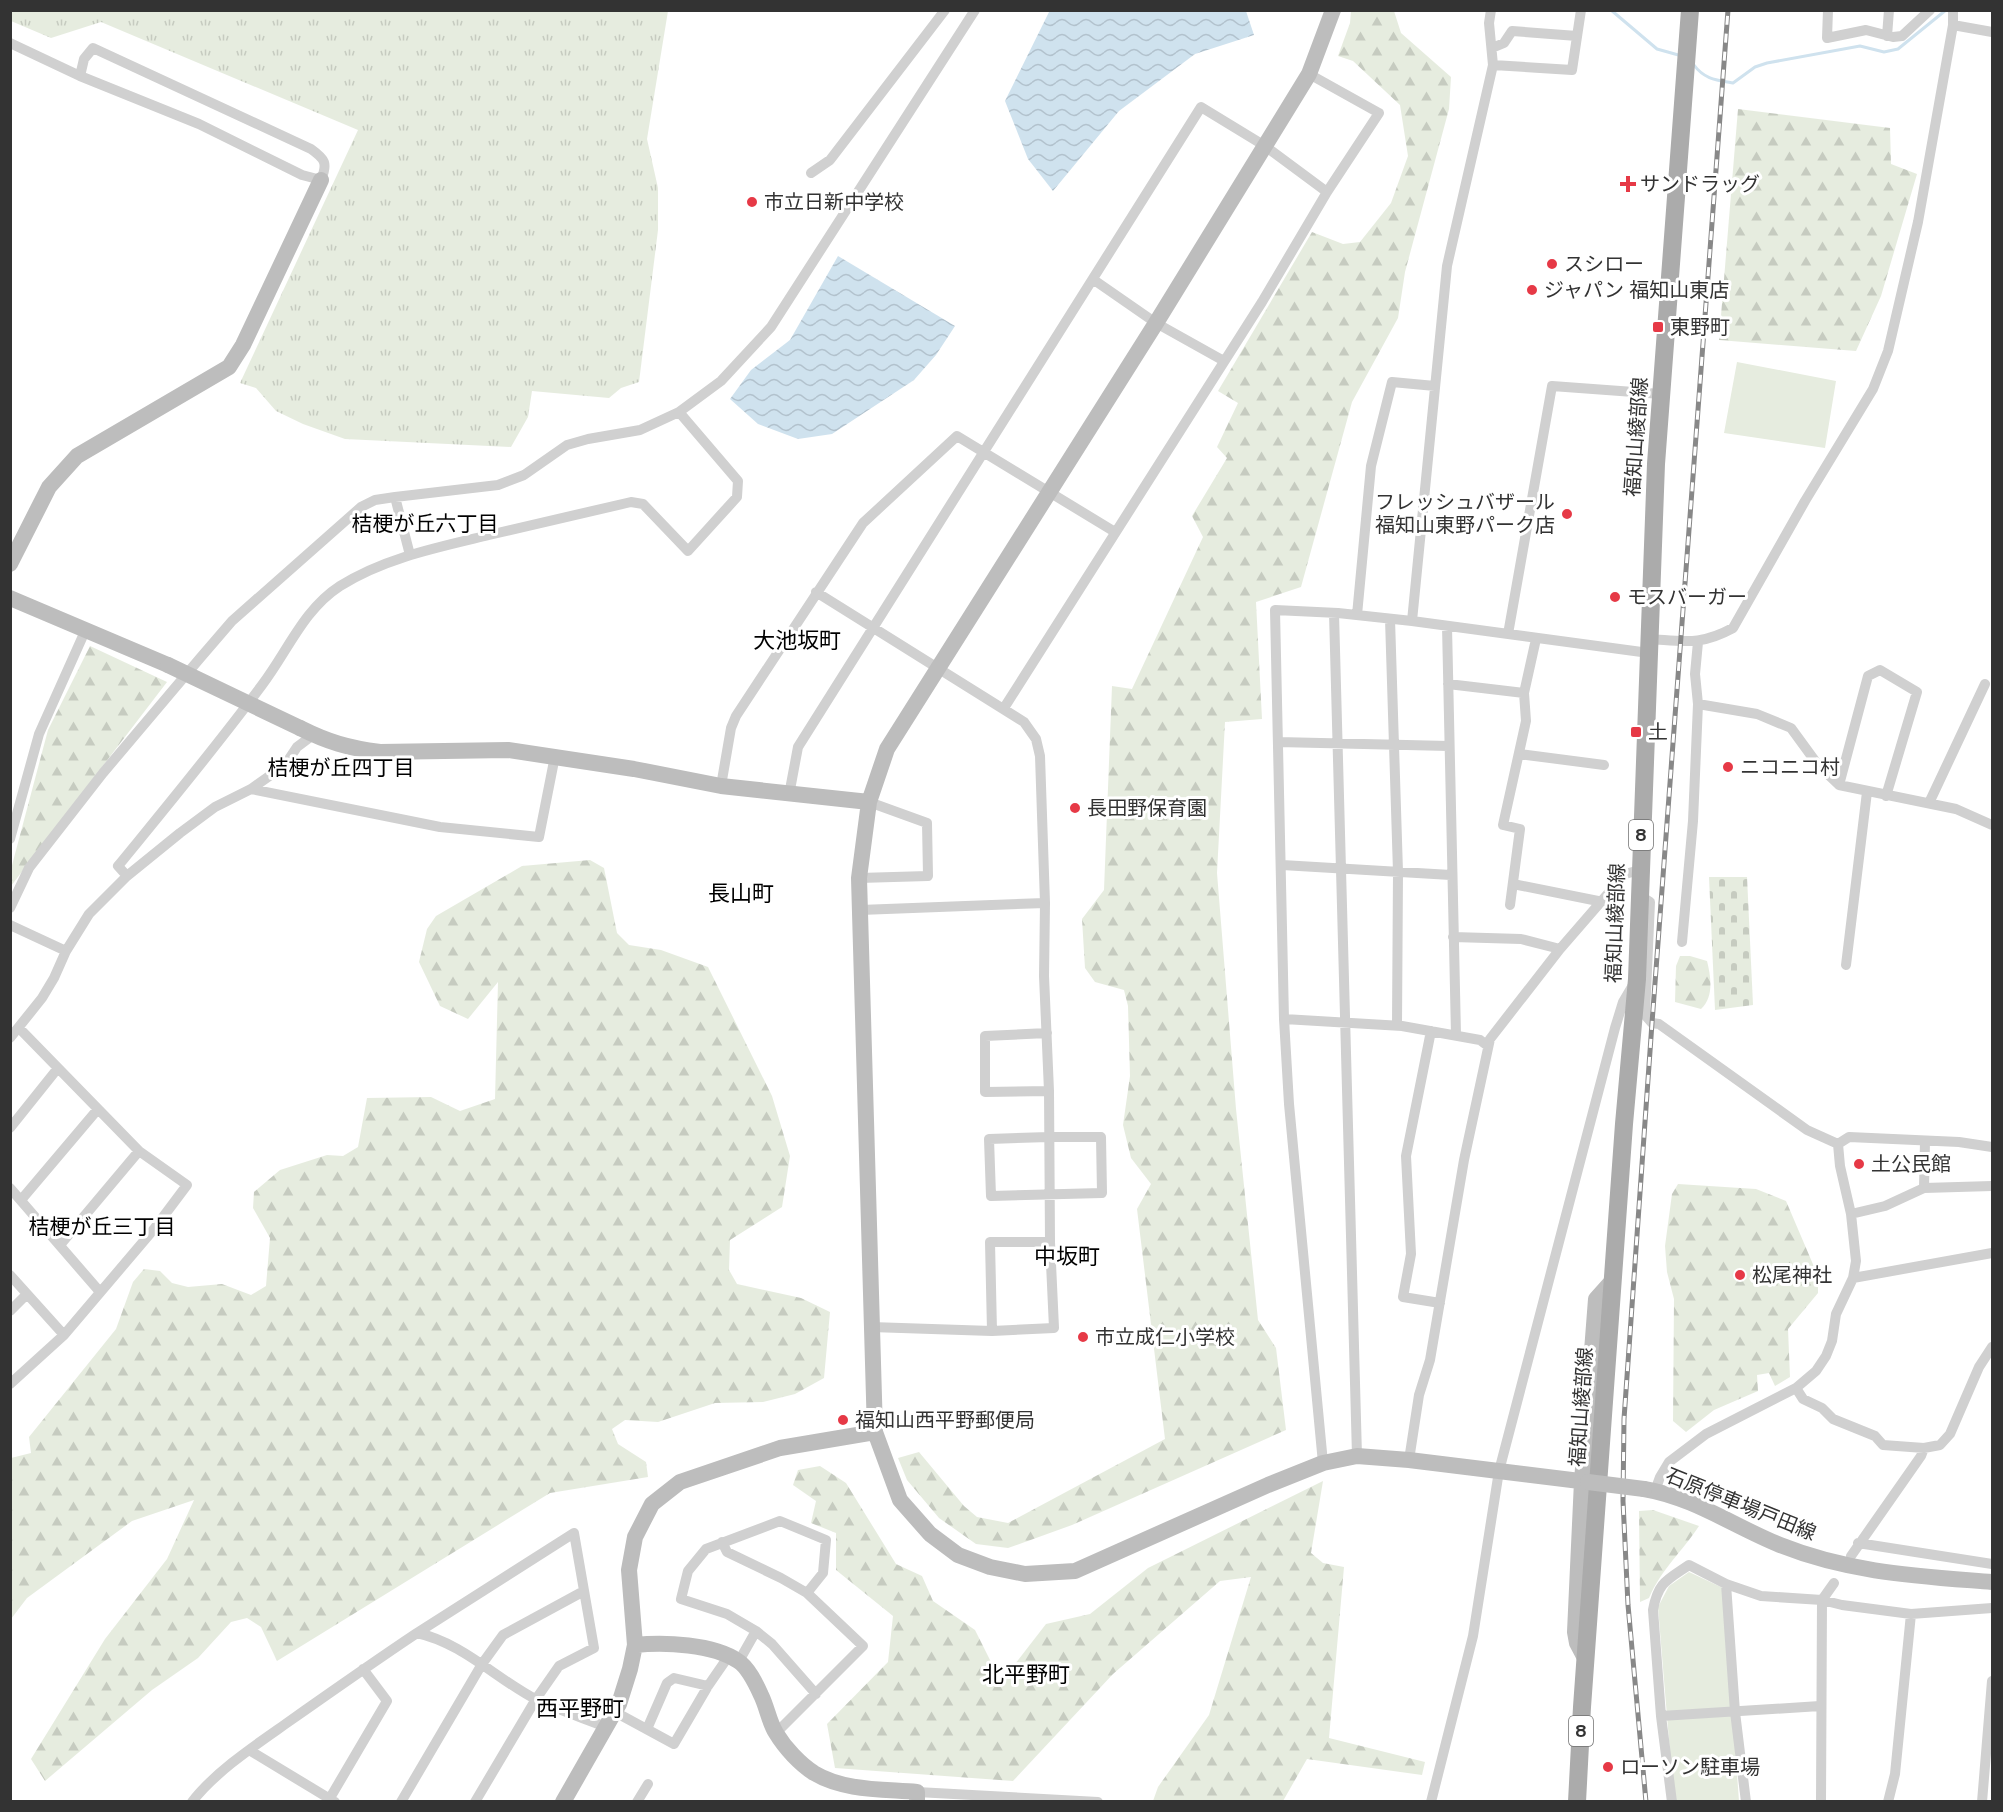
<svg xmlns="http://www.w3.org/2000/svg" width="2003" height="1812" viewBox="0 0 2003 1812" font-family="'Space Grotesk','Noto Sans JP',sans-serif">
<defs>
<pattern id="forest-firs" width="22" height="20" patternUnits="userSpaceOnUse" patternTransform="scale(1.5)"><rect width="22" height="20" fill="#e6ecdf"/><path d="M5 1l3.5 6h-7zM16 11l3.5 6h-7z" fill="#c6cbc0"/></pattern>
<pattern id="cemetery-stones" width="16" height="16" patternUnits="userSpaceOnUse" patternTransform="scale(1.5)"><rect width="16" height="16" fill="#e6ecdf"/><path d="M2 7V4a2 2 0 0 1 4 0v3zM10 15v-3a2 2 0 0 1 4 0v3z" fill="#c6cbc0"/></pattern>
<pattern id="park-tufts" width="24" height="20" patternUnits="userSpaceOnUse" patternTransform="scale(1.5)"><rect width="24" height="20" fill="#e6ecdf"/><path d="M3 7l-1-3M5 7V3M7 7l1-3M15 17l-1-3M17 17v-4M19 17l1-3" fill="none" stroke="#c6cbc0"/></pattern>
<pattern id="water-waves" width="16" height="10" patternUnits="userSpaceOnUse" patternTransform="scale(1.5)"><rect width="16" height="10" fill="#cfe2ee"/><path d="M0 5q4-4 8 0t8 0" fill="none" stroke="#b2c2cd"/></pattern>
</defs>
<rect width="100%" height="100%" fill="#fff"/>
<path fill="#e6ecdf" d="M1737 362 1836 381 1825 448 1724 433Z
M1689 1572 1723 1588 1739 1801H1674L1658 1607 1669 1586Z"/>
<path fill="url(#forest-firs)" d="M1351 11H1394L1401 33 1451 77 1449 109 1405 272 1398 318 1352 402 1301 587 1256 602 1262 719 1225 722 1217 873 1236 1109 1258 1320 1276 1348 1286 1430 1072 1525 1008 1548 976 1544 939 1518 907 1480 898 1458 919 1452 964 1506 977 1517 1008 1523 1165 1439 1137 1209 1151 1184 1131 1158 1123 1125 1130 1076 1128 1006 1124 990 1095 982 1085 968 1082 919 1104 890 1112 686 1132 689 1203 537 1192 516 1227 458 1217 447 1238 403 1218 391 1312 232 1343 244 1360 242 1391 203 1408 156 1400 105 1353 61 1338 56 1350 23Z
M1738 109 1890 128 1891 164 1917 174 1881 296 1856 351 1719 340Z
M90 646 167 682 11 886V869L48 730Z
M590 860 604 868 617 933 629 945 661 950 708 967 772 1096 790 1156 782 1207 730 1240 729 1270 737 1284 801 1298 830 1312 824 1378 795 1394 763 1402 715 1403 658 1422 625 1420 612 1429 618 1444 646 1462 648 1477 550 1493 277 1661 261 1627 247 1618 231 1622 198 1658 152 1690 45 1781 31 1759 105 1639 167 1559 194 1500 132 1521 27 1598 11 1619V1458L31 1453 29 1437 116 1329 133 1282 144 1269 160 1271 172 1283 188 1287 222 1284 251 1295 266 1286 270 1238 253 1208 254 1192 280 1170 327 1155 343 1156 358 1147 367 1098 431 1097 460 1111 495 1099 498 982 468 1019 440 1006 419 962 427 929 436 916 522 866Z
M1680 956H1690L1707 961C1711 977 1714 997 1701 1009L1675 1002 1676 966Z
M1678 1184 1756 1189 1786 1201 1818 1276V1293L1788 1329 1790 1377 1775 1386 1769 1373 1757 1375 1758 1391 1714 1410 1686 1432 1673 1421 1674 1299 1667 1272 1665 1246 1672 1194Z
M820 1466 846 1483 896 1564 922 1576 933 1601 975 1630 1001 1682 1046 1624 1090 1614 1148 1568 1323 1481 1311 1553 1323 1563 1344 1567 1329 1738 1425 1762 1422 1775 1307 1759 1283 1801H1153L1158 1787 1209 1715 1251 1577 1220 1581 1113 1674 1013 1781 835 1768 827 1724 888 1662 893 1616 836 1570V1533L811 1523 816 1501 793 1485 798 1470Z
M1653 1510 1699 1526C1682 1552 1662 1568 1649 1598L1640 1602 1639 1511Z"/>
<path fill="url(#cemetery-stones)" d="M1709 877H1747L1753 1005 1715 1010Z"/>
<path fill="url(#park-tufts)" d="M10 11H668L647 139 658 188V230L639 382 621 388 609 398 532 391 528 417 511 447 345 439 303 424 276 411 256 388 240 383 358 130 101 22 51 38 11 21Z"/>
<path fill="url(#water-waves)" d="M1050 10 1246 11 1254 35 1195 54 1119 111 1053 191 1028 159 1005 101Z
M838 256 955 326 936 355 914 380 832 434 798 439 758 424 730 399 751 370 790 340Z"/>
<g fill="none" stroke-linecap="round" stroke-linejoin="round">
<path stroke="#cfe2ee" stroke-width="3" d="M1611 10 1657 49 1682 56
M1694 65C1704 79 1716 80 1733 83L1755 67 1767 63 1860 46 1884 52 1898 49 1946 10"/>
<path stroke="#d0d0d0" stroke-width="10" d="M1828 10 1827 38 1866 30 1893 37 1902 36 1930 10
M1953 25 1992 32
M1887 36 1889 10
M10 43 80 76 199 124 302 175 321 180C328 163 325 159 311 149L93 48 84 59 80 76
M1492 48 1504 43 1512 31 1577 36
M1493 65 1572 70 1581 10
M811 173 830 160 945 10
M1094 280 1156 323 1224 361
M395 497 410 555
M816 592 1024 722 1036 739 1040 756 1045 903 1044 976 1049 1091 1050 1242 1054 1328 992 1331 871 1327
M1334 613 1357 1456
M1357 615 1371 466 1392 382 1435 386
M1390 619 1398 872 1397 1025
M1412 621 1447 266 1493 65 1489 23 1491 10
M1447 626 1456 1035
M1508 634 1552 386 1661 394
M1649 639C1684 641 1700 646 1733 628L1805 501 1873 389 1888 351 1918 222 1953 25V10
M1698 642 1695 674 1698 704 1757 714 1791 728 1818 765 1839 785 1956 809 1992 825
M1448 684 1524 693 1536 639
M1004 708 1262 302 1327 192 1379 113 1309 74
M1278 742 1449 746
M1519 754 1604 765
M1839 785 1868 676 1880 670 1917 692 1886 796
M721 786 731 728 736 716 863 523 957 436 1115 532
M251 789 440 827 539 837 555 756
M789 795 798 747 1201 107 1265 146 1327 192
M1929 803 1985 684
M10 839 39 734 86 629
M1282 865 1451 875
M127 876 118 866C167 806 216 747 262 685 288 651 303 610 340 586 384 558 439 547 489 535 537 524 584 513 631 502L643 504 688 551 737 497 738 481 679 412
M859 878 928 876 927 823 869 802
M1513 884 1603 902
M1639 895 1650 902 1645 1015 1652 1023 1659 1024 1807 1130 1838 1144
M1510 905 1520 829 1503 825 1526 721 1524 693
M10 908 29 868 103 773 201 657 232 621 361 507 375 500 395 497 498 485 524 475 567 445 588 439 640 430 679 412 721 381 771 327 975 10
M860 910 1045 903
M10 925 66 951
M1453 937 1521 939 1560 949
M1682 942 1693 821 1698 704
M1846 965 1867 792
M1284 1019 1402 1026 1480 1040 1488 1046
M1431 1031 1406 1156 1411 1254 1403 1297 1440 1303
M1047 1033 985 1036V1092L1049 1091
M10 1038 42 998 54 978 66 951 89 914 127 876 180 833 215 807 251 789 285 765 297 747 313 735
M10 1128 58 1068
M1049 1137H1101L1102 1193 991 1196 989 1139Z
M1838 1144 1849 1137 1959 1142 1992 1147
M10 1188 100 1292
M1924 1188 1992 1186
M21 1200 98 1109
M1851 1214 1885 1206 1924 1188 1925 1141
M60 1245 139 1151
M10 1275 64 1335
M1853 1278 1992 1253
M10 1311 27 1294
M992 1331 990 1242H1050
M10 1384 64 1335 154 1229 187 1185 139 1151 19 1028
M1796 1388 1803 1399 1822 1408 1833 1419 1875 1436 1883 1445 1924 1448 1940 1445 1950 1434 1979 1367 1992 1347
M1409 1460 1419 1395 1430 1360 1464 1160 1490 1039 1560 949 1625 874 1640 870
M1323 1463 1289 1104 1284 1019 1275 610 1338 613 1412 621 1649 653
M1655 1491 1660 1477 1669 1462 1706 1434 1796 1388 1816 1371 1826 1356 1832 1341 1836 1314 1853 1278 1856 1261 1851 1214 1840 1166 1838 1144
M722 1542 727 1552 781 1578 807 1593
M1858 1543 1992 1564
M1851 1556 1921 1456 1924 1448
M1726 1584 1735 1712 1746 1802
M756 1631 772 1644 816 1694
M417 1633 574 1533 594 1648 559 1666 536 1699 475 1802
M739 1661 756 1631 727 1614 681 1599 688 1571 706 1549 780 1521 826 1540 823 1573 807 1593 863 1646 776 1733
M615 1712 674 1744 708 1686 728 1657
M1661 1716 1820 1706
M647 1729 667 1683 674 1678 708 1686
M249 1750 335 1802
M917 1792 1098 1802
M330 1798 387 1701 363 1669
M192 1802C214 1773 254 1746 284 1725 328 1694 372 1663 417 1633 463 1643 496 1679 537 1700 559 1710 583 1718 606 1727
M401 1802 482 1664 503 1635 584 1591
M637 1802 648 1784
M1431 1802 1473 1636 1499 1471 1615 1028 1623 1002 1633 985
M1672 1802 1661 1716 1653 1610C1658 1582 1667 1580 1689 1565L1726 1584 1761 1596 1822 1600 1842 1605 1911 1614 1992 1608
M1821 1802 1822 1600 1834 1583
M1888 1802 1895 1774 1911 1614
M1982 1802 1992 1681"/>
<path stroke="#bdbdbd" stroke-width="16" d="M1333 10 1309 74 1156 323 887 749 869 802 859 878 875 1432 900 1500 930 1534 958 1555 990 1567 1025 1574 1075 1571 1268 1485 1323 1463 1357 1456 1409 1460 1588 1482
M10 564 49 487 77 456 229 367 243 345 321 180
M10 598 168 665
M300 728C328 742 348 748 380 752L508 750 634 769 721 786 869 802
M1644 1489C1693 1497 1735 1527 1780 1545 1850 1573 1918 1576 1992 1582
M635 1645C665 1642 713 1644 738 1661 748 1667 756 1684 761 1695 767 1707 769 1722 776 1733 785 1748 800 1764 814 1773 844 1791 883 1789 917 1792V1802
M1586 1660 1577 1643 1575 1632 1582 1481 1596 1299 1613 1280
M563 1802 619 1704 630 1669 635 1645 629 1570 635 1537 652 1504 680 1482 780 1448 875 1432"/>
<path stroke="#ababab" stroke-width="18" d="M1577 1802 1582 1707 1624 1124 1637 979 1656 464 1690 10"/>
<defs>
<path id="rail" d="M1646 1802 1628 1605 1623 1501 1624 1419 1652 1023 1728 10"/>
</defs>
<use href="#rail" stroke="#888" stroke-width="5"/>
<use href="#rail" stroke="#fff" stroke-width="3" stroke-dasharray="9" stroke-linecap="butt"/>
<path stroke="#bdbdbd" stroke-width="16" d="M168 665 300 728
M1588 1482 1644 1489"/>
</g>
<g fill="#e63946" stroke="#fff" stroke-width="2">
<path d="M1625 175h6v6h6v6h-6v6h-6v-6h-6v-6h6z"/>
<circle cx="752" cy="202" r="6"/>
<circle cx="1552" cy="264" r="6"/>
<circle cx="1532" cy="290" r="6"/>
<rect x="1652" y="321" width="12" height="12" rx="3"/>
<circle cx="1567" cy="514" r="6"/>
<circle cx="1615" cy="597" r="6"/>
<rect x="1630" y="726" width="12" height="12" rx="3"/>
<circle cx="1728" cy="767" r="6"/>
<circle cx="1075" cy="808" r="6"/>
<circle cx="1859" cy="1164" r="6"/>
<circle cx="1740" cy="1275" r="6"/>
<circle cx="1083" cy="1337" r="6"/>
<circle cx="843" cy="1420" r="6"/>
<circle cx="1608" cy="1767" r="6"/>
</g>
<g text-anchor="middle" stroke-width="6" stroke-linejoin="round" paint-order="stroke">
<g fill="#fff" stroke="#707070" stroke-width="1.5">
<rect x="1629" y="820" width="24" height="30" rx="4.5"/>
<rect x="1569" y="1716" width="24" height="30" rx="4.5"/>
</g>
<g font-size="18" font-weight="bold" fill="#333">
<text x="1641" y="841">8</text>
<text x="1581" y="1737">8</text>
</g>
<g font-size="20" fill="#333" stroke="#fff" text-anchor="start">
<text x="1640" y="191">サンドラッグ</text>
<text x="764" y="209">市立日新中学校</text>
<text x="1564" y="271">スシロー</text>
<text x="1544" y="297">ジャパン 福知山東店</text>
<text x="1670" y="334">東野町</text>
<text x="1555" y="509" text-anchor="end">フレッシュバザール<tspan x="1555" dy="23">福知山東野パーク店</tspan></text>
<text x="1627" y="604">モスバーガー</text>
<text x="1648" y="739">土</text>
<text x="1740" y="774">ニコニコ村</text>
<text x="1087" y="815">長田野保育園</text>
<text x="1871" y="1171">土公民館</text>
<text x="1752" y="1282">松尾神社</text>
<text x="1095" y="1344">市立成仁小学校</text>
<text x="855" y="1427">福知山西平野郵便局</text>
<text x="1620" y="1774">ローソン駐車場</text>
</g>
<g font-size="20" fill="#333" stroke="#fff">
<text transform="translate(1636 437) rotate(-86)" y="7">福知山綾部線</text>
<text transform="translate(1615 923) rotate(-88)" y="7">福知山綾部線</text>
<text transform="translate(1581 1407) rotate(-86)" y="7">福知山綾部線</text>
<text transform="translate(1741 1504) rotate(22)" y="7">石原停車場戸田線</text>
</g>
<g font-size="21" fill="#000" stroke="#fff">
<text x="425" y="531">桔梗が丘六丁目</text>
<text x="341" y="775">桔梗が丘四丁目</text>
<text x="102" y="1234">桔梗が丘三丁目</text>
</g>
<g font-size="22" fill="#000" stroke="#fff">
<text x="797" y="648">大池坂町</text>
<text x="741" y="901">長山町</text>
<text x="1067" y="1264">中坂町</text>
<text x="1026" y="1682">北平野町</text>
<text x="580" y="1716">西平野町</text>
</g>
</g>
<rect width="2003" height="1812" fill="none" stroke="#333333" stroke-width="24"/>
</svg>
